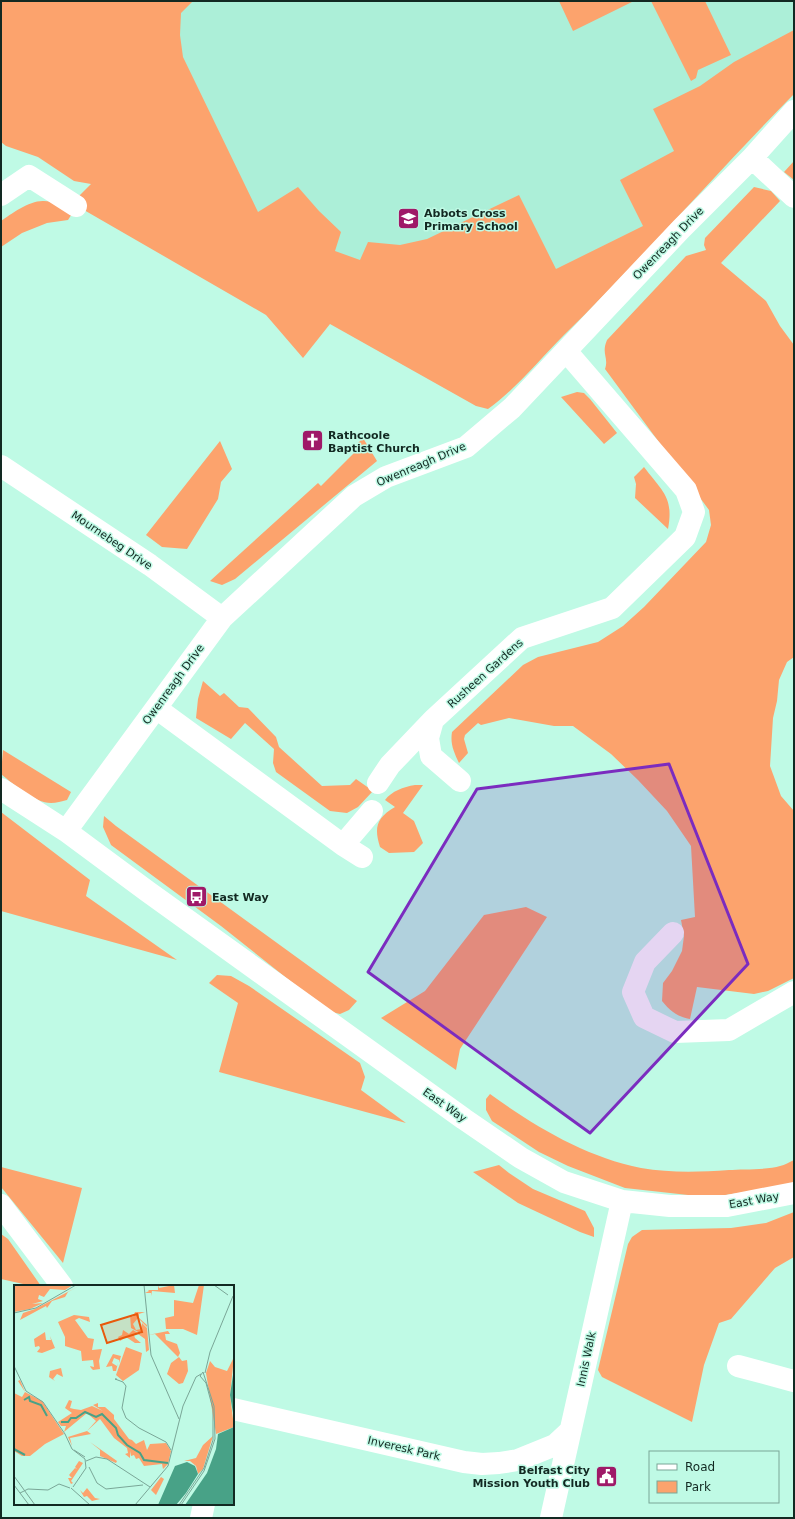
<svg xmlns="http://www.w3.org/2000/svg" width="795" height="1519" viewBox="0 0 795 1519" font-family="'DejaVu Sans',sans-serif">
<rect width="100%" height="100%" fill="#bffae5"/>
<path fill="#acefd8" d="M167 1H794V84L631 254 470 384 91 184Z"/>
<path fill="#fca36d" d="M1 1H193L181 13 180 35 183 57 258 212 298 187 319 211 341 232 335 251 360 260 368 242 400 245 427 239 519 195 556 269 643 226 620 180 674 151 653 109 700 86 734 62 794 30V94C716 173 643 258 564 335 539 360 517 388 488 409L476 406 330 324 303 358 266 315 77 206 68 220 47 223 22 233 1 247V221C11 214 30 200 44 201 52 201 60 204 69 206L91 184 74 181 38 157 6 146 1 142Z
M559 1H634L573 31Z
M651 1H705L731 55 698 70 696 78 691 81Z
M794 161V180L784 172Z
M754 187 771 191 780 201 721 263 766 301 780 326 794 345V657L787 662 779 680 777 701 773 718 770 766 781 796 794 811V978L768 991 754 994 697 987 690 1019C678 1017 670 1011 662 1001L663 983 672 971 682 951 684 936 681 920 695 917 691 846 667 811 638 780 611 754 573 726H554L509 718 481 725 478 723 465 735 464 739 468 753 459 763C454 752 450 744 452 732L523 665 538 657 598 642 623 626 644 607 706 542 711 525 709 510 605 369C609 357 601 354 607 340L686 256 706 250 704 245 705 238Z
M577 392 584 393 590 399 617 433 604 444 561 397Z
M363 438 377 461 235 579 222 585 210 581 318 483 321 486 356 451 354 447Z
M220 441 232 469 221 482 218 499 187 549 162 547 146 535Z
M644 467C662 491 674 497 668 529L635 498 636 484 634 477Z
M203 681 220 696 224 693 239 707 248 708 276 737 279 747 322 786 350 785 356 779 373 791 358 807 347 813 330 811 276 772 273 763 274 749 245 723 231 739 196 718 198 699Z
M3 750 71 792 67 800C62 801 56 803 51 803 35 803 13 784 1 774Z
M415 785H423L403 813 414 821 423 843 414 852 389 853 380 847C374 828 376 818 395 807L385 800C392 791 403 787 415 785Z
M1 812 90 880 86 896 177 960 1 911Z
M104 816 116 826 357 1001 349 1010 340 1014 328 1011 221 926 111 845 103 827Z
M526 907 547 917 460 1049 456 1070 381 1018 425 991 484 915Z
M217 975 231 976 249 986 360 1063 365 1077 361 1090 406 1123 219 1072 238 1003 209 983Z
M490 1094C534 1126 586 1157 641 1168 670 1173 700 1172 729 1170 742 1169 769 1170 780 1166 785 1165 789 1162 794 1160V1182L782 1187 725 1195H688L625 1188 568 1166 539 1152 492 1121 486 1110V1099Z
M499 1165 509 1173 533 1189 585 1211 594 1228V1237L580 1232 518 1203 473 1172Z
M1 1167 82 1188 63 1263 1 1187Z
M794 1212V1257L775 1268 731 1319 719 1323 704 1365 692 1422 602 1377 598 1370 628 1244 632 1237 642 1230 731 1228 766 1223Z
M1 1234 8 1239 41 1286H32L1 1279Z"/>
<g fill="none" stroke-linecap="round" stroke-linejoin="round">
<path stroke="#fff" stroke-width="22" d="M752 158 794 197
M1 195 29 176 76 206
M1 466 150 565 222 618
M156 708 343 845 362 857
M460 781 431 756 428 738 433 720 522 638 612 608 685 537 694 512 686 490 566 351
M378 783 390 765 433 720
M1 789 66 831 147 891 464 1119 521 1158 564 1182 622 1201 670 1206H727L794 1193
M66 831 222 618 354 496 386 477 466 447 512 408 681 229 752 158 794 111
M343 845 372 811
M673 933 645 962 633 992 644 1017 675 1032 729 1030 794 992
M1 1205 62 1286
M738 1366 794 1381
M233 1409 464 1462 482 1464 499 1463 518 1460 555 1445 570 1431
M201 1518 204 1504
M551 1518 622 1201"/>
</g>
<path fill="#7b2cbf" fill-opacity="0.2" stroke="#7b2cbf" stroke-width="3" stroke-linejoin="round" d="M669 764 748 964 590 1133 368 972 477 789Z"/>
<defs>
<symbol id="school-square" viewBox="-11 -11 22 22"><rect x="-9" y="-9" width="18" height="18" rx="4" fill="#9f1968" stroke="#bffae5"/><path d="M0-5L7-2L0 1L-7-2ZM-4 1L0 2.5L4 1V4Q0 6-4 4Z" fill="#fff"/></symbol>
<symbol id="church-square" viewBox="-11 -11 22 22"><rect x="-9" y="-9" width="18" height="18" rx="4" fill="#9f1968" stroke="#bffae5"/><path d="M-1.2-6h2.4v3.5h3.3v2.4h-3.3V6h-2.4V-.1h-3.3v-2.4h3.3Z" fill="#fff"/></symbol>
<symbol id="bus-square" viewBox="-11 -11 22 22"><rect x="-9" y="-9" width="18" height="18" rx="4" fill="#9f1968" stroke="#bffae5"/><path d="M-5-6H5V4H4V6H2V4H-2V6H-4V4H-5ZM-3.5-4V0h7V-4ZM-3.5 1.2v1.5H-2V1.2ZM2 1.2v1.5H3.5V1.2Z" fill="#fff"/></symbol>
<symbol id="civic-square" viewBox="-11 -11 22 22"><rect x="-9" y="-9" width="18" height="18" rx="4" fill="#9f1968" stroke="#bffae5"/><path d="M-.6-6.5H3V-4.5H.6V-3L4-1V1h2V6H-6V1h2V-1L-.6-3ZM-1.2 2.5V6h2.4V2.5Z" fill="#fff"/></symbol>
</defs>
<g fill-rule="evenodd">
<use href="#school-square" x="396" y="206" width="25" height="25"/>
<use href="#church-square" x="300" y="428" width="25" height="25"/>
<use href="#bus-square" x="184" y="884" width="25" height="25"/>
<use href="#civic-square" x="594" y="1464" width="25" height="25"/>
</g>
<g text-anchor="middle" stroke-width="3" stroke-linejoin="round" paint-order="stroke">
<g font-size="11" font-weight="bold" fill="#122922" stroke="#bffae5" text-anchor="start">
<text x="424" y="217">Abbots Cross<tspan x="424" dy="13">Primary School</tspan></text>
<text x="328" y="439">Rathcoole<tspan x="328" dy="13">Baptist Church</tspan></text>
<text x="212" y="901">East Way</text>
<text x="590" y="1474" text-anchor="end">Belfast City<tspan x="590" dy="13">Mission Youth Club</tspan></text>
</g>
<g font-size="11" fill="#122922" stroke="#bffae5">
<text transform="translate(668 243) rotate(-46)" y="4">Owenreagh Drive</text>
<text transform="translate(421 464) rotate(-23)" y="4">Owenreagh Drive</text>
<text transform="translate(112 540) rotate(34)" y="4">Mournebeg Drive</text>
<text transform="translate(485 673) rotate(-42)" y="4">Rusheen Gardens</text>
<text transform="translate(173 684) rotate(-54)" y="4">Owenreagh Drive</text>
<text transform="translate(445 1105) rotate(35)" y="4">East Way</text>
<text transform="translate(754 1200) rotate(-10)" y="4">East Way</text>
<text transform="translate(586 1359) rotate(-78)" y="4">Innis Walk</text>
<text transform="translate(404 1448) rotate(13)" y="4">Inveresk Park</text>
</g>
</g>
<g transform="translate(14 1285)">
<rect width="220" height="220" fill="#bffae5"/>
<path d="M0 0H59L51 5 36 4 30 12 25 10 24 14 29 16 18 19 29 18 16 24 0 27ZM67 0 54 7 51 12 38 16 33 23 32 21 6 35 9 28 21 24ZM144 0 145 3 160 0 161 8 138 6 137 11V8H131L135 6 134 5H144ZM185 0H190L183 50 169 44H152L151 33 160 31V15L179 18ZM121 27H131L125 29V33L133 40V42L124 33 119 39 122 45 127 44 128 38 133 43 135 65 132 67 131 54 124 49H128L117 43 116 30 119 32ZM60 30 75 32 76 37 65 33 61 35 74 53 80 54 78 65 88 64 85 76 86 84 79 85 77 83 76 81 80 82 79 75 68 76 67 66 51 61V52L44 37ZM109 45 115 49 119 45 124 48 120 50 121 53 127 58H121L112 52 106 56 104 52 108 50ZM154 46 156 49H151L152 55 163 59 166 68 164 72 141 49 134 50ZM31 47 32 55H37L36 51 41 63 28 68 23 67 26 63 25 61 21 62 20 54ZM112 62 128 68 125 85 109 96 102 90ZM99 69 107 71 105 78V75L100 73 98 78 103 81 104 78 102 86H99L98 81 92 82ZM165 72 168 76 173 75 174 86 169 98 165 99 153 89 157 78ZM220 72 216 110 220 142 202 149 192 88 196 76 201 82 213 86ZM47 83 49 92 43 89 39 94 41 96 35 92 36 86ZM6 95 11 107 28 116 50 149 54 157 50 149 31 159 16 171H8L0 166V108L8 112 11 107 4 96ZM55 115 58 116 56 123 60 124 67 125 78 121 89 126 79 120 84 118V122H91L100 130V134L115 154 118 155 122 150 118 155 122 159 130 155 133 165 136 159 152 158 157 166 154 179 149 184 148 179 130 181 125 173 122 174 120 170 117 171 116 166V173L111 169 114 168 113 163 100 153 86 134 73 146 77 149 56 153 58 161 54 152 73 146 82 136 73 128 50 147 52 141H47L44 137 58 128 51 123ZM199 151 189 184 184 189 182 181 176 176H170L182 173 189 160ZM76 157 103 176 102 178 86 171V165ZM65 176 69 178 57 196 59 198 57 199 54 193H58L55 190 61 183 63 184 61 182ZM147 192 150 194 142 210 137 205ZM73 203 81 213 86 214 78 216 73 211 70 212 66 205 69 208Z" fill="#fca36d"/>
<path d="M220 83V134L216 110ZM220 142V220H171L193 188 202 164 204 149ZM173 177 181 181 184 189 172 208 162 220H144L161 181Z" fill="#48a287"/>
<path fill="none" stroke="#48a287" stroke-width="2" d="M10 115 15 112 16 116 27 120 33 131M47 137H54L57 133H62L71 127 82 132 88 129 102 143 104 150 113 160 126 168 130 175 154 178M0 164 11 170"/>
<path fill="none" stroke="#7aa697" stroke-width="1" d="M130 0 137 70 165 134M200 0 214 10M0 28 22 23 62 0M0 81 12 106 29 117 51 149 58 164 71 174 72 183M191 88 196 67 219 11M103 94H101L109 97 112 101 108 123 112 133 125 143 152 157 157 165M60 165 71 172M72 176 82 172 93 174 136 202M75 182 83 198 92 204 129 200M0 191 21 220M0 200 15 220M59 202 72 183M57 203 76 220M6 208 14 204 34 205 45 199 56 203M121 220 154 181 169 121 182 92 187 89M165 220 190 183 199 155V124L192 98 186 91 189 87 200 121 201 154 190 186 167 220"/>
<path fill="#e8590c" fill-opacity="0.15" stroke="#e8590c" stroke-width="2" d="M123 29 128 47 93 58 87 40Z"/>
<rect width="220" height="220" fill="none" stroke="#122922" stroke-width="2"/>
</g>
<rect width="795" height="1519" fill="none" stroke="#122922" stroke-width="4"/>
<rect x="649" y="1451" width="130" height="52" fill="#bffae5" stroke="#7aa697"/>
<rect x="657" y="1464" width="20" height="6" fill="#ffffff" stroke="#7aa697"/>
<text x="685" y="1471" font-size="12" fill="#122922">Road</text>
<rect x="657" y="1481" width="20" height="12" fill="#fca36d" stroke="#7aa697"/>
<text x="685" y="1491" font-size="12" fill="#122922">Park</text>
</svg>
